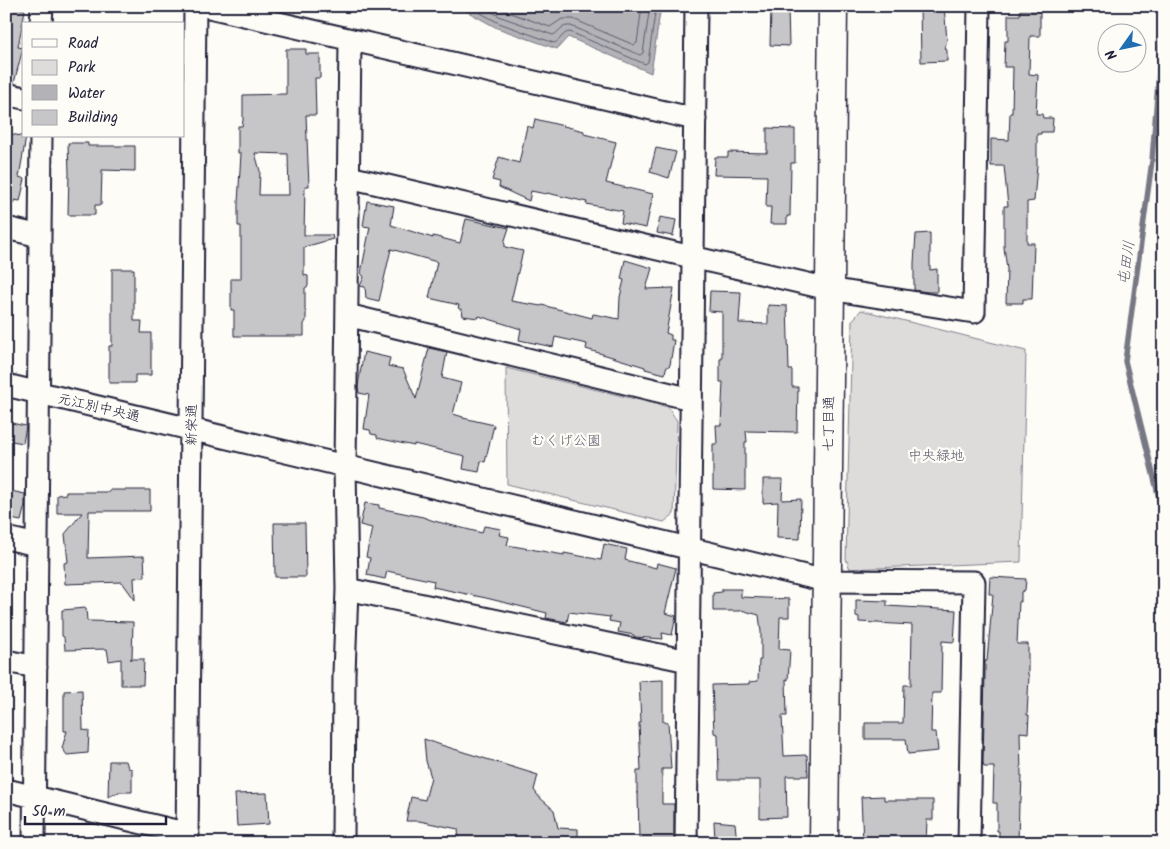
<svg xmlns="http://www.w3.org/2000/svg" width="1170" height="849" viewBox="0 0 1170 849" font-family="Kalam,'Klee One',sans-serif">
<rect width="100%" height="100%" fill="#fdfcf7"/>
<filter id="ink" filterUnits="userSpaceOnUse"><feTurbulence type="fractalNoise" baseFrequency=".02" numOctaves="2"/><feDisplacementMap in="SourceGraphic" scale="10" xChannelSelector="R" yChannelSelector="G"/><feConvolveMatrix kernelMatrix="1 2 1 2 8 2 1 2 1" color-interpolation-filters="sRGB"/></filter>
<g filter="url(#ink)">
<path fill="#dddcdb" stroke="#807f8b" d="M861 310 1026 351 1021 562 850 569 846 559 852 321Z
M506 368 668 407 677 421 674 514 664 522 507 484Z"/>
<path fill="#b2b2b7" stroke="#787885" d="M457 6H661L651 73 568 37 557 49 497 28Z"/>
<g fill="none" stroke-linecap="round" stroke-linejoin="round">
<path stroke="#5c5c6d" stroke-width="1" d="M468 6 499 23 554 43C561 41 562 32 570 32L645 64 648 62 656 6
M481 6 501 17 553 35C560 32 560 25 571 26L640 55 643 53 650 6
M496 6 505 11 550 27 562 19H573L634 45 637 43 642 6"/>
<path stroke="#787885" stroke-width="5.5" d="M1164 6 1152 161 1125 361 1164 518"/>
</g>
<path fill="#c6c6c8" stroke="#22223b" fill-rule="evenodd" d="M6 6 25 10 18 47 23 48 14 83 6 82Z
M920 6H944L947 40 945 47 947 51V61L921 62Z
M771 9H788L789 46 770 45Z
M1020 10H1040V36H1030L1029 74 1038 75 1036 114H1042L1043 118H1053L1052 132H1041V134H1037V165L1034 201 1027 202V243H1034L1032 299H1023V303H1006L1007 269 1004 247V206H1008L1004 166H991V139L1009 140 1010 113H1012L1013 67H1004L1005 41H1008V15H1020Z
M286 49H306V54H320V78H315L316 115H306L309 186H305L304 235H332L333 239 304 247V275L308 276V286L305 288V311L306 312V321L304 324V336H234V310H231V279H241V226H238V203L241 153H238V126H242L243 120V95L286 94ZM255 153 288 154 289 195H259L260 171Z
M535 119 584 131V134L616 142 606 183 653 194 646 228 621 223 623 211 586 204 587 202 547 193 546 194 531 191 529 201 499 187 500 182 492 180 499 157 519 163 527 126 533 128Z
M767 128 795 129V163H791L790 216H787V224H770L771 207H766L767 176 714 175 715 157H728V152L767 153Z
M6 133 26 137 19 177 25 179 20 201 14 200V203L6 202Z
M68 143H88V146H135V171L102 170 101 205H95V215H68L69 173Z
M656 148 676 152 669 178 650 172Z
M367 201 394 206 391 225 433 238V236L460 243 466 219 509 228 504 243 505 244V247L523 251 511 301 541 306 542 305 592 318 593 314 619 319 620 297 624 280 621 279 625 260 652 268 646 289 674 288 666 333 671 335V340H674L670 365 666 368 665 374 645 369V367L586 349 587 344 555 337 553 347 519 340 521 329 479 316 478 318 463 316 462 310 458 308 459 305 429 298 437 262 391 249 379 301 366 298 365 287 360 286 364 277 361 273 370 227 363 226Z
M660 217 676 220 673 236 657 233Z
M930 233V270L937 269V292H928L914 290V263L916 234Z
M112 269H134V321H142L141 333H151V375H135V383H109V346H112Z
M710 291 741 292 739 323 768 324V305L787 306 789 370H792V387H798L797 432 746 431 747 442H745V490L713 489V444H717L716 425H721L723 382H720V359H722V312L709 311Z
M429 348 447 352 442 378 461 383 453 414 463 417V418L494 425 485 462 481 461 479 472 463 469 465 456 414 444V446L377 438V435L371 434 370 430 364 429 369 395 359 393 358 387 359 379 364 352 390 358 388 366 403 369 416 399Z
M6 422 26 426 23 443 6 440Z
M763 479H783L782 500 801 499 800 539 777 538 778 502 763 503Z
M6 490 25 494V505L21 521 6 518Z
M109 490H150V511H89L88 558 144 556 145 577 134 578 135 600 122 582 65 584 64 563 68 562 65 534 82 513H57V495L66 494V492H109Z
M365 503 379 505V508L423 517 434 521 482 533 484 526 501 529 499 535 509 537 507 545 564 555V553L601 560 604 544 627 549 625 560 656 568 657 563 676 568 665 613 676 616 672 635 662 633 663 639 635 637H634V635L618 632 620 623 609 621 610 617 569 612 567 622 546 618 547 613 486 598 433 587 434 581 387 571 385 579 367 575 370 558 366 557 372 528 360 525Z
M274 523H305L306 577H275Z
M990 577 1026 579 1025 590 1021 592V602L1019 601 1017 644H1028V675L1029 676 1027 715H1029L1028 733 1020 732 1021 776H1022L1021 802H1019L1018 843H999V831H997V803H993L994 767H984L983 762 985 672V661H987L993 594H989Z
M722 589H741V597L789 599V617H780L779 649 790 650 788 680 786 679 787 716H782L784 756 807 755 808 776H786L787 817 760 818V780H719L718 734 714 733 712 685 749 684V682L758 681 759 660H761V632L759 615 741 610V611H713V593L722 592Z
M856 600 887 601V606L956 610 954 642 942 641 941 693H932L931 732H936L938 751 908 754 906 739H865V723H903L904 685H911L912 625 859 622V617L856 616Z
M86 608 87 621 133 622 132 658 130 659H144L143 685H121V659L109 661 107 649 65 650 64 637 62 636V610Z
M663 680V722H668L671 769H662V804H674V839H639L638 793H637V771H641L639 723H641L639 681Z
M82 690 83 730 89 731 88 753 67 755 62 748 67 731H64V691Z
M424 739 441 745 538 775 534 790 539 797 554 810 558 828 578 829V843H459L458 829 419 821H406L411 797 425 800 431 777 426 761Z
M109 761H126L128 768 132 769V792H119L108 797Z
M267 793 269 824 237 826 235 794Z
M884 796V800H933V820H927L926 843H863L861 797Z
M714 821 735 823 737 843H715Z"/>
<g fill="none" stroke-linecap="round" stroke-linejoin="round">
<defs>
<path id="street" d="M205 6 695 119
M41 24 42 6
M6 94 24 98
M349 177 829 289 974 312 979 6
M6 228 40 236
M347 315 691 399
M6 385 826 581 974 582 969 843
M6 538 37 545
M347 589 688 661
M6 661 36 667
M6 790 188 834
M34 843 41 136
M187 843 195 6
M343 843 344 674 347 589 345 466 350 40
M686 843 696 6"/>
<path id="secondary" d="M824 843 833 6"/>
</defs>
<use href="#street" stroke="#22223b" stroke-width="25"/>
<use href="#secondary" stroke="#22223b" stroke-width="31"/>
<use href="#street" stroke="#fdfcf7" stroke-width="21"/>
<use href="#secondary" stroke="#fdfcf7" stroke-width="28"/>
</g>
</g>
<g text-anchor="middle" stroke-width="4.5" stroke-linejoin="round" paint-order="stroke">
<g font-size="14" fill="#22223b" stroke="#fdfcf7">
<text transform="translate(99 407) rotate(13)" y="5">元江別中央通</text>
<text transform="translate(828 424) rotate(-89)" y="5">七丁目通</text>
<text transform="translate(191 425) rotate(-89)" y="5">新栄通</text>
</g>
<g font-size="14" fill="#5a5a6b" stroke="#fdfcf7">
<text x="566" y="445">むくげ公園</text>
<text x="936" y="460">中央緑地</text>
</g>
<g font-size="15" font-style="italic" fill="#545466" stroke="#fdfcf7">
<text transform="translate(1126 263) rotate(-82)" y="5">屯田川</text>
</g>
</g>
<rect width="1170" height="849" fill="none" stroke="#fdfcf7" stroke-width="25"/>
<rect x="12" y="12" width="1145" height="824" fill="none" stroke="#22223b" stroke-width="2" filter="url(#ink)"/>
<rect x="22" y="22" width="162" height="115" fill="#fdfcf7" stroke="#a5a5ac"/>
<rect x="32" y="39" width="25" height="8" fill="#fdfcf7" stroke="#a5a5ac"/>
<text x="68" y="48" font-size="15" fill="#22223b">Road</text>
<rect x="32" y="60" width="25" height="15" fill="#dddcdb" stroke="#a5a5ac"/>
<text x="68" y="72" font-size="15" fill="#22223b">Park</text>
<rect x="32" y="85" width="25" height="15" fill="#b2b2b7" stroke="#a5a5ac"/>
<text x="68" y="98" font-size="15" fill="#22223b">Water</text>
<rect x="32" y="110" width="25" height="15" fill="#c6c6c8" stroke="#a5a5ac"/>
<text x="68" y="122" font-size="15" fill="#22223b">Building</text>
<g transform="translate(1122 48) rotate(237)"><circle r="24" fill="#fdfcf7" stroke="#a5a5ac"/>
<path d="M0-4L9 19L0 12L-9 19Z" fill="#1f6fb2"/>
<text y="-8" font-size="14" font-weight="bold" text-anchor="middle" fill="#22223b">N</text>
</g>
<path d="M25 816v8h141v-8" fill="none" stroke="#22223b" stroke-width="2.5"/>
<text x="32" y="816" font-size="15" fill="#22223b" stroke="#fdfcf7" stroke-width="4" paint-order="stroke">50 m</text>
</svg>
